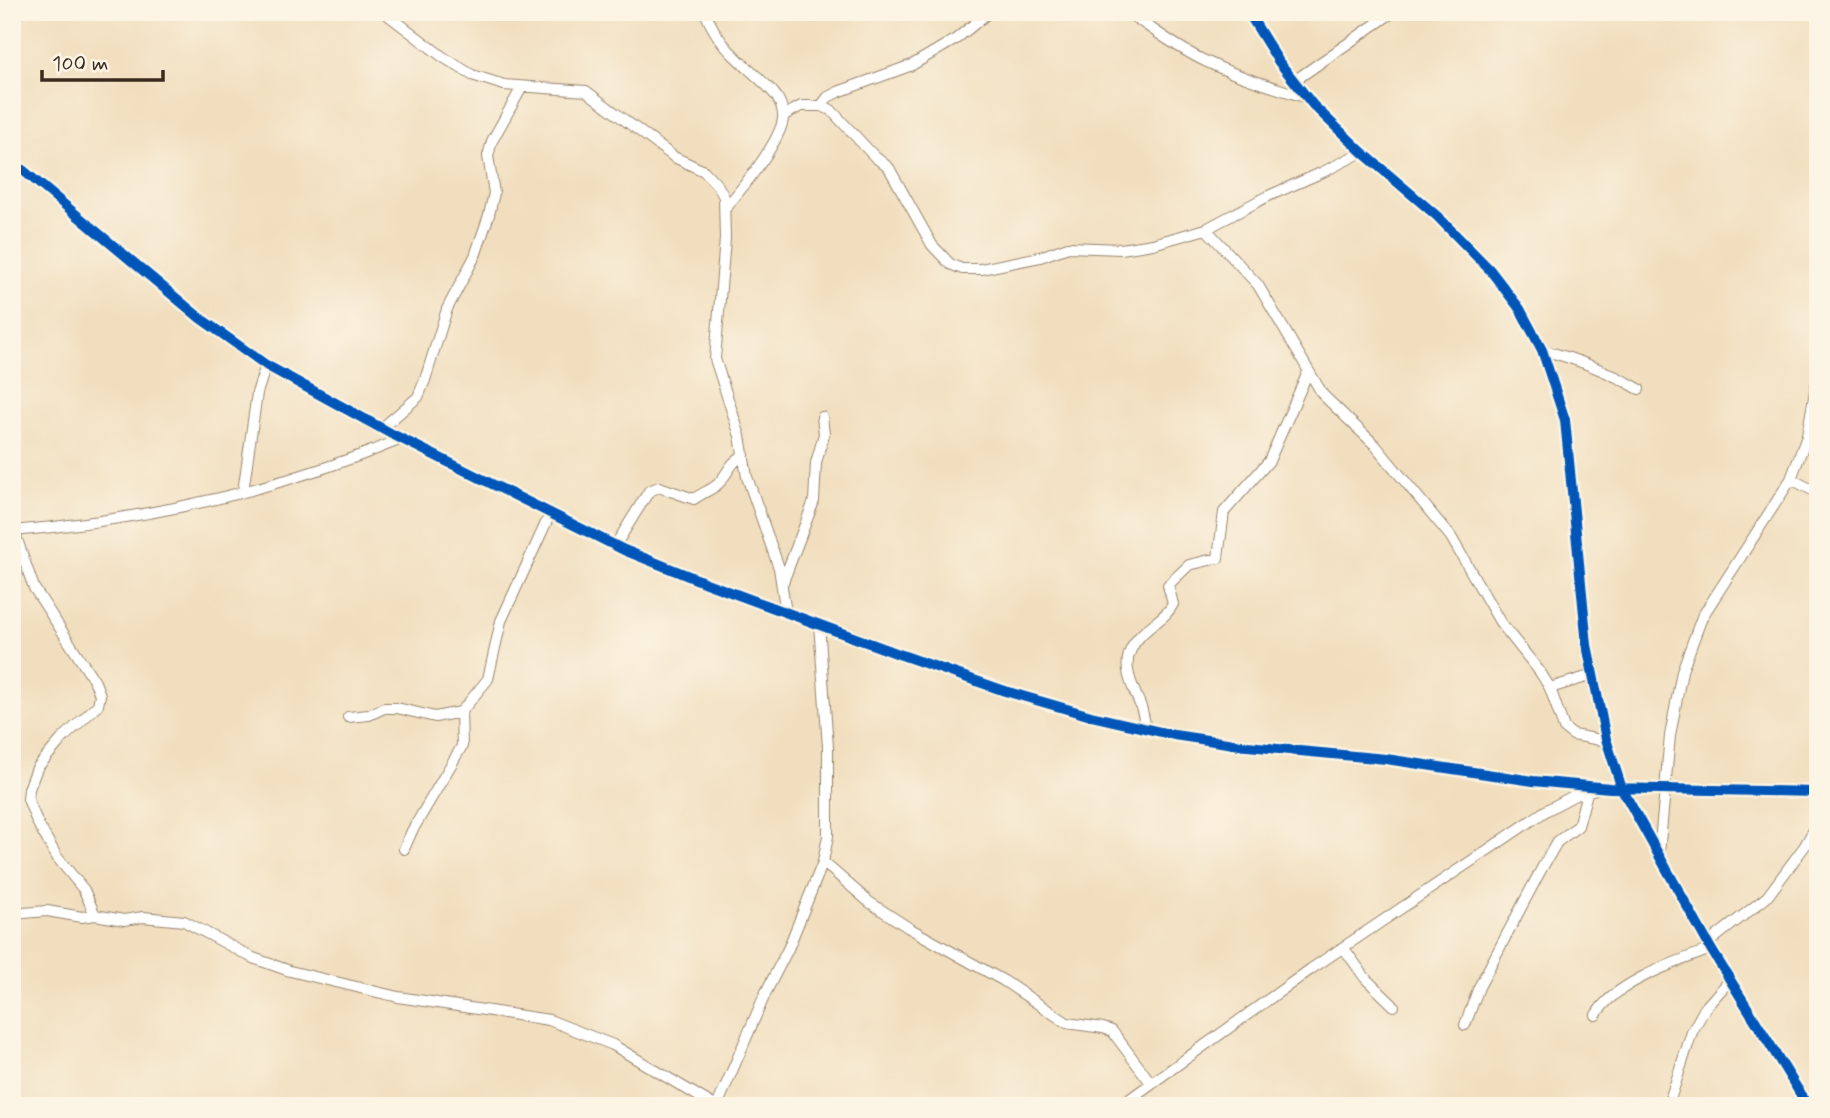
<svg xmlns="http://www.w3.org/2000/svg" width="1830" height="1118" viewBox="0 0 1830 1118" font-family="Mynerve,sans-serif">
<rect width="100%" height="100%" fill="#fcf5e5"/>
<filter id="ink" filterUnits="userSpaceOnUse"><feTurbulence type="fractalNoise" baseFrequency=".0143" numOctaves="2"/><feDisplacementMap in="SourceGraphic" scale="14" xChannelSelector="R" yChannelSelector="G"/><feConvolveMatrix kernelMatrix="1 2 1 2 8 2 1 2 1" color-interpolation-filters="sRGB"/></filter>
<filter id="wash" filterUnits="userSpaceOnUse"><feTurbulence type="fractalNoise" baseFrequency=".00686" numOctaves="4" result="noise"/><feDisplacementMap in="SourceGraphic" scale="28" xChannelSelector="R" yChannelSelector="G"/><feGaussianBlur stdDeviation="1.57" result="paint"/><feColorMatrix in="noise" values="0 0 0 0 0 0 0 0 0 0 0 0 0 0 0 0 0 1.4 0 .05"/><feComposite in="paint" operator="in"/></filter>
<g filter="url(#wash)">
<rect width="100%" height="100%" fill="#f1debe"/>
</g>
<g filter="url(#ink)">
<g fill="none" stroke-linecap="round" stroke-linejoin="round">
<defs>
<path id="minor" d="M384 12 443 57 472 75 504 85 586 91 674 157 704 171 718 186 724 197 725 239 715 359 740 436 747 477 779 568 786 613
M705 12C722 53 743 61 771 90 779 98 786 112 782 124 774 150 742 188 725 209
M1127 12C1153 29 1177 48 1205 61 1238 77 1273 87 1308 98
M1248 12 1279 62 1313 105 1362 152 1437 216 1490 270 1520 309 1542 350 1565 420 1587 645 1606 739 1622 789 1711 949 1808 1106
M1294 81 1393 12
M821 106 828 97 838 92 912 65 956 39 989 12
M783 116 801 106H821L831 110 874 156 889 168 932 245 950 264 962 269H981L1040 257 1068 247 1121 249 1153 244 1206 229 1266 197 1323 172 1362 152
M12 161 200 318 266 365 390 433 624 550 706 583 896 653 1005 691 1091 716 1174 735 1247 746 1386 759 1533 781 1610 788 1818 792
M1206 229 1258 285 1323 395 1375 445 1451 537 1500 622 1540 672 1550 688 1564 728 1573 735 1606 741
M1542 350C1577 359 1608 371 1639 389
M382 428 418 397 425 380 447 309 475 256 489 215 494 193 488 156 492 141 522 87
M1791 479 1818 493
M243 492 257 393 266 365
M12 531C146 520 278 490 402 439
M14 531 34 588 95 682 100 695 98 705 62 739 37 768 29 789 28 799 37 822 57 857 84 890 95 915
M615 546 649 491 659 487 694 499C702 493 713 489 718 484 729 473 728 464 744 455
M783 582 814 501 816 463 824 434 822 417
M1550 688 1593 675
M348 717 369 715 384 708H397L435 717 461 712 488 679 501 621 551 512
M1146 729C1144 720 1143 710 1139 702 1128 677 1119 658 1141 635 1151 624 1167 617 1173 604L1168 585 1189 565 1218 558 1224 512 1269 461 1308 372
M404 849 412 831 462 746 461 712
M1659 853 1670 736 1682 671 1702 617 1791 479 1807 436 1818 375
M823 862 869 902 909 928 1004 981 1067 1023 1103 1028 1112 1031 1151 1083
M12 914 47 911 82 917 95 915 124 920 143 917 184 921 253 958 290 971 398 997 549 1020 613 1045 715 1106
M1708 943 1767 897 1804 847 1818 823
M1343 947 1366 979 1394 1006
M1596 1015C1615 982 1676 962 1711 949
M1465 1025 1479 987 1542 868 1557 842 1578 826 1587 793
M717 1106 766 992 788 949 823 862 828 836V747L819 624
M1120 1106 1311 969 1547 810 1575 795 1596 789
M1668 1106 1692 1032 1705 1008 1730 980"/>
</defs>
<use href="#minor" stroke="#96846e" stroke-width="12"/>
<use href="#minor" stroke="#fff" stroke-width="10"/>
<defs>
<path id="cycleway" d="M1248 12 1279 62 1313 105 1362 152 1437 216 1490 270 1520 309 1542 350 1565 420 1587 645 1606 739 1622 789 1711 949 1808 1106
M12 161 200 318 266 365 390 433 624 550 706 583 896 653 1005 691 1091 716 1174 735 1247 746 1386 759 1533 781 1610 788 1818 792"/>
</defs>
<use href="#cycleway" stroke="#fcf5e5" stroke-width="15"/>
<use href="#cycleway" stroke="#0057b8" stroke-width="10"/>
</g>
</g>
<rect width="1830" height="1118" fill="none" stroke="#fcf5e5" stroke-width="42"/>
<path d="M42 70v10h121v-10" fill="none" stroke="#3b2a1e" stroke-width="3.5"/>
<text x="52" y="70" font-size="21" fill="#3b2a1e" stroke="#fcf5e5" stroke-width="5" paint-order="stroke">100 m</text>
</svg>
